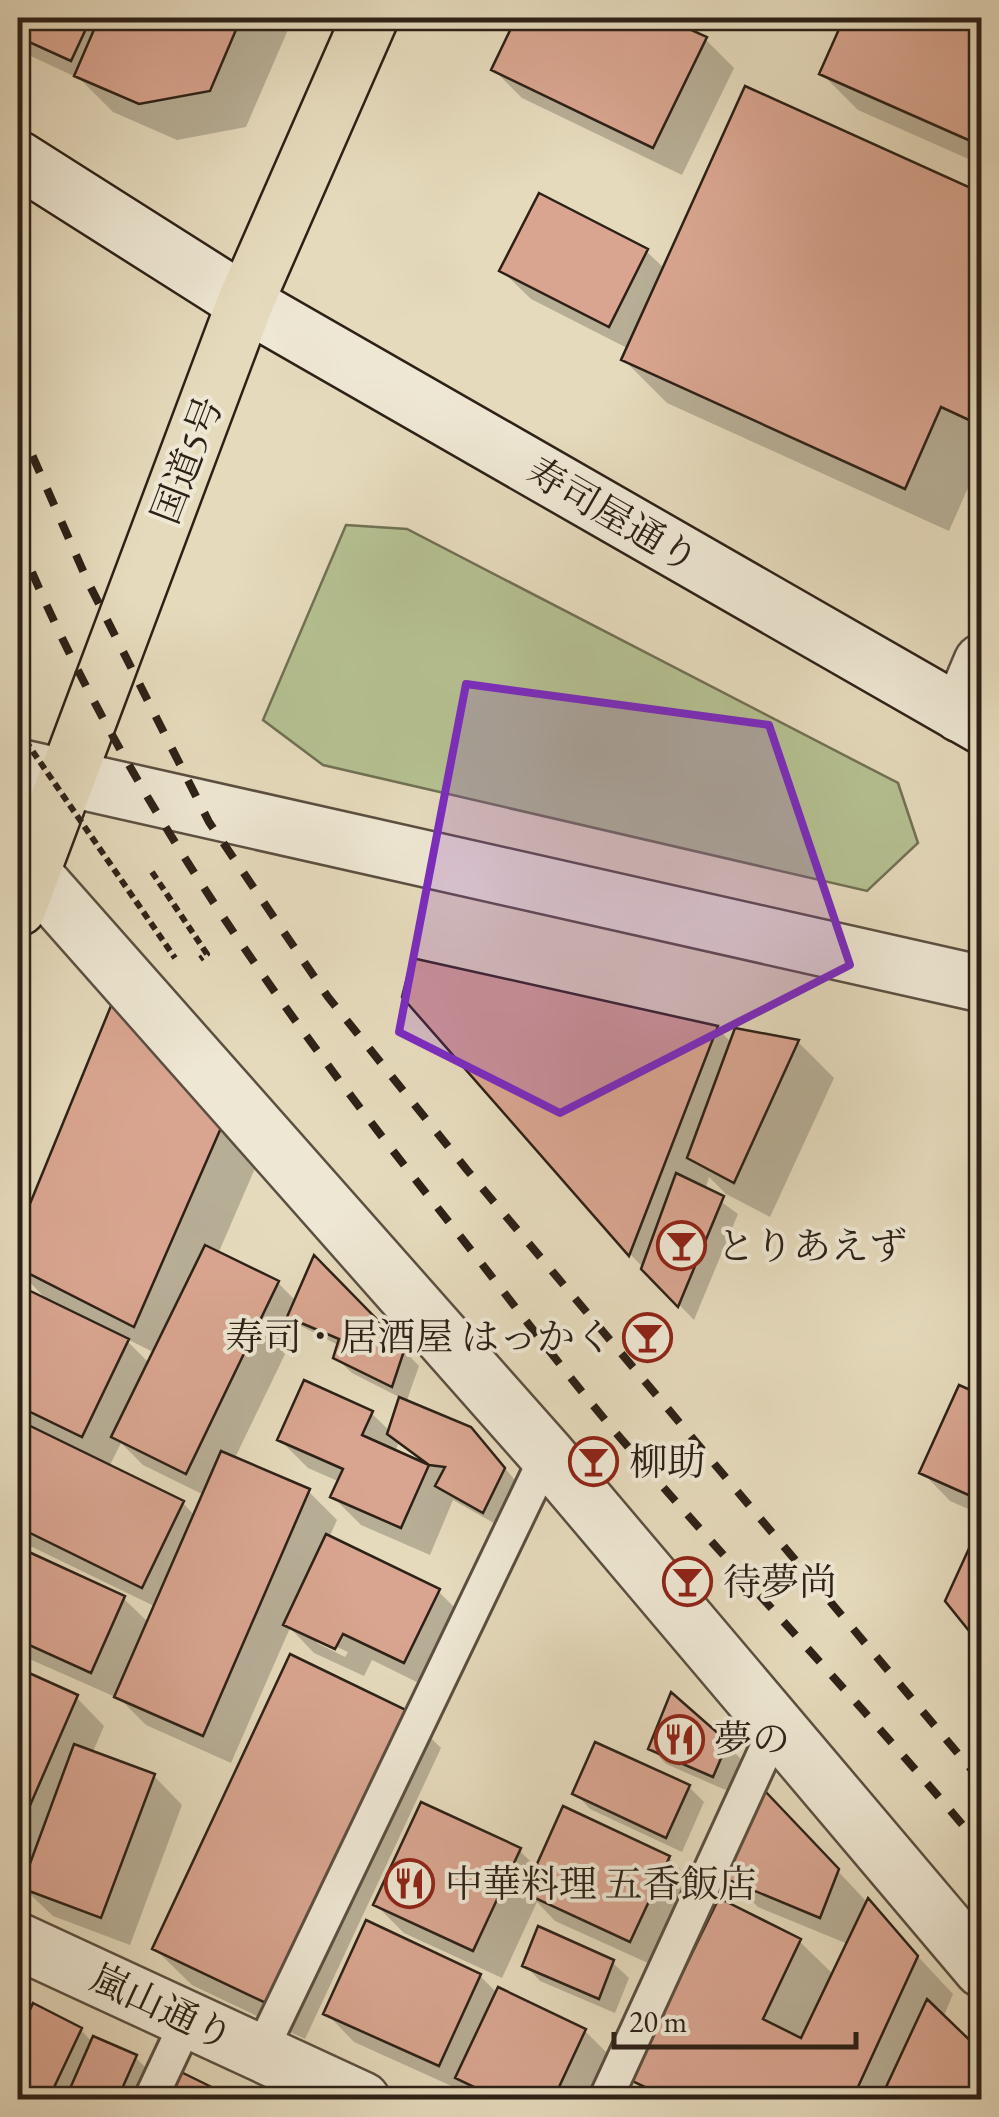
<svg xmlns="http://www.w3.org/2000/svg" width="999" height="2117" viewBox="0 0 999 2117" font-family="'EB Garamond','Noto Serif JP',serif">
<rect width="100%" height="100%" fill="#e5dabc"/>
<filter id="stains"><feTurbulence type="fractalNoise" baseFrequency=".002" numOctaves="4"/><feColorMatrix values="0 0 0 0 .2 0 0 0 0 .09 0 0 0 0 .02 0 0 0 .5 -.17"/></filter>
<radialGradient id="worn" r=".72"><stop offset=".6" stop-color="#630" stop-opacity="0"/><stop offset="1" stop-color="#630" stop-opacity=".3"/></radialGradient>
<path fill="#b5c091" stroke="#717054" stroke-width="2.5" d="M346 525 407 529 898 783 918 843 867 891 323 765 263 720Z"/>
<path fill="#0003" fill-rule="evenodd" d="M18 18H293L246 127 177 140 113 112 80 79 18 50Z
M519 18H660L705 39 734 68 682 175 522 98 494 70Z
M847 18H982V165L858 110 822 74Z
M982 196V456L949 531 667 403 624 360 629 349 531 299 502 271 646 251 665 269Z
M405 997 717 1028 732 1043 798 1042 834 1078 770 1217 726 1194 709 1177 705 1190 738 1214 694 1320 631 1255Z
M116 1001 259 1159 218 1254 278 1283 297 1302 315 1259 419 1366 406 1403 486 1446 519 1485 499 1526 453 1500 430 1555 361 1525 333 1497 340 1482 308 1468 280 1440 371 1413 391 1432 401 1398 352 1373 336 1358 340 1346 299 1325 234 1460 308 1491 337 1520 329 1538 438 1591 467 1620 433 1690 372 1660 364 1676 314 1653 290 1628 231 1763 146 1725 120 1699 18 1654V1550L123 1598 149 1623 156 1607 18 1540V1288L50 1303 18 1270V1239ZM127 1339 155 1353 150 1364 126 1340ZM399 1442 406 1449 425 1463 395 1452ZM121 1443 143 1465 204 1495 195 1516 183 1503 109 1467ZM317 1638 348 1652 345 1657 317 1643Z
M982 1398V1515L950 1501 922 1472Z
M18 1671 76 1697 104 1726 92 1754 154 1776 182 1805 130 1945 53 1916 18 1883Z
M405 1712 441 1748 305 2039 192 1985 155 1949Z
M726 1744 742 1760 728 1791 666 1764 651 1748Z
M689 1787 704 1802 682 1852 590 1809 575 1793Z
M792 1822 953 1994 943 2018 982 2100H653L634 2080 799 1941 834 1975 848 1944 758 1907 729 1878Z
M519 1850 537 1868 669 1858 697 1886 659 1968 555 1921 537 1902 502 1978 404 1933 376 1905Z
M540 1930 613 1963 629 1978 615 2013 540 1981 525 1965Z
M480 1976 497 1993 585 2031 613 2059 594 2100H480L469 2089 467 2093 354 2042 326 2013Z
M18 2002 31 2015 81 2030 93 2043 135 2057 164 2086 158 2100H18Z"/>
<path fill="#d9a590" stroke="#2d2117" stroke-width="2.5" d="M18 18H91L71 61 18 37Z
M99 18H241L210 91 139 104 74 76Z
M516 18H665L707 37 653 148 491 70Z
M844 18H982V146L819 74Z
M745 86 982 193V426L941 407 905 489 621 360Z
M539 193 648 249 609 327 499 271Z
M412 958 718 1026 629 1256 402 997Z
M115 996 224 1121 134 1327 18 1268V1233Z
M735 1028 799 1040 734 1183 687 1158Z
M676 1173 724 1196 678 1307 641 1269Z
M205 1245 279 1281 186 1474 111 1437Z
M314 1255 405 1348 392 1387 333 1358 339 1339 287 1317Z
M18 1285 129 1339 82 1437 18 1406Z
M982 1338V1368L970 1363Z
M304 1380 373 1411 362 1435 429 1465 401 1528 330 1497 343 1469 277 1440Z
M959 1385 982 1395V1501L919 1473Z
M399 1397 471 1427 505 1468 483 1513 435 1486 445 1467 429 1465 387 1434Z
M18 1420 184 1501 142 1588 18 1527Z
M221 1451 310 1489 203 1736 114 1697Z
M982 1520V1647L945 1601Z
M326 1534 440 1589 404 1663 343 1634 335 1649 283 1625Z
M18 1547 125 1596 91 1673 18 1640Z
M290 1654 406 1710 268 2004 152 1949Z
M18 1668 78 1695 18 1833Z
M671 1692 728 1742 713 1777 648 1749Z
M595 1742 690 1785 666 1838 572 1794Z
M74 1744 155 1774 101 1918 21 1888Z
M764 1790 839 1869 820 1918 726 1879Z
M421 1802 521 1848 473 1951 373 1905Z
M563 1806 670 1856 630 1942 524 1893Z
M719 1898 801 1939 763 2019 801 2038 868 1898 918 1956 852 2100H672L630 2080Z
M366 1920 481 1974 439 2066 323 2014Z
M538 1926 614 1960 599 1999 522 1966Z
M498 1987 586 2029 553 2100H501L455 2078Z
M927 1999 982 2052V2100H880Z
M33 2003 82 2028 48 2100H18V2036Z
M93 2036 137 2055 117 2100H65Z
M179 2071 238 2100H166Z"/>
<g fill="none" stroke-linecap="round" stroke-linejoin="round">
<defs>
<path id="lane" d="M260 2053 547 1455
M150 2100 188 2019
M605 2100 777 1725"/>
<path id="street" d="M960 714 982 662
M18 767 982 984
M33 874 547 1455 982 1969
M18 1941 362 2100"/>
<path id="secondary" d="M18 159 245 303 982 726"/>
<path id="highway" d="M18 908 245 303 370 18"/>
</defs>
<use href="#lane" stroke="#5b4f40" stroke-width="38"/>
<use href="#street" stroke="#5b4f40" stroke-width="60"/>
<use href="#secondary" stroke="#2d2117" stroke-width="60"/>
<use href="#highway" stroke="#2d2117" stroke-width="60"/>
<path stroke="#2d2117" stroke-width="6" stroke-dasharray="8 5" stroke-linecap="butt" d="M152 872 207 954 200 959"/>
<use href="#lane" stroke="#eee7d3" stroke-width="32"/>
<use href="#street" stroke="#eee7d3" stroke-width="55"/>
<use href="#secondary" stroke="#eee7d3" stroke-width="55"/>
<use href="#highway" stroke="#e5dabc" stroke-width="55"/>
<path stroke="#2d2117" stroke-width="8" stroke-dasharray="18 18" stroke-linecap="butt" d="M18 423 88 582 209 822 328 997 467 1170 982 1782
M18 539C123 796 288 1020 460 1236 516 1307 570 1380 629 1448 745 1582 868 1711 982 1848"/>
<path stroke="#2d2117" stroke-width="6" stroke-dasharray="8 5" stroke-linecap="butt" d="M18 730 175 958"/>
</g>
<path fill="#7b2cbf" fill-opacity="0.2" stroke="#7b2cbf" stroke-width="8" stroke-linejoin="round" d="M466 684 769 725 850 965 560 1113 399 1032Z"/>
<defs>
<symbol id="bar-ring" viewBox="-11 -11 22 22"><circle r="9.5" fill="#eee7d3" stroke="#8f2418" stroke-width="1.5"/><path d="M-6-5H6L.8 .8V4.5H3.5V6h-7V4.5H-.8V.8Z" fill="#8f2418"/></symbol>
<symbol id="restaurant-ring" viewBox="-11 -11 22 22"><circle r="9.5" fill="#eee7d3" stroke="#8f2418" stroke-width="1.5"/><path d="M-5-6h1v4h1v-4h1v4h1v-4h1v5L-1.5 .5V6h-2V.5L-5-1ZM5-6V6H3V1.5H1.5Q1.5-4 5-6Z" fill="#8f2418"/></symbol>
</defs>
<g fill-rule="evenodd">
<use href="#bar-ring" x="654" y="1218" width="55" height="55"/>
<use href="#bar-ring" x="620" y="1310" width="55" height="55"/>
<use href="#bar-ring" x="566" y="1434" width="55" height="55"/>
<use href="#bar-ring" x="660" y="1554" width="55" height="55"/>
<use href="#restaurant-ring" x="652" y="1712" width="55" height="55"/>
<use href="#restaurant-ring" x="382" y="1856" width="55" height="55"/>
</g>
<g text-anchor="middle" stroke-width="8" stroke-linejoin="round" paint-order="stroke">
<g font-size="38" fill="#2d2117" stroke="#eee7d3">
<text transform="translate(187 460) rotate(-69)" y="13">国道5号</text>
<text transform="translate(613 515) rotate(30)" y="13">寿司屋通り</text>
<text transform="translate(162 2007) rotate(25)" y="13">嵐山通り</text>
</g>
<g font-size="38" fill="#2d2117" stroke="#eee7d3" text-anchor="start">
<text x="717" y="1259">とりあえず</text>
<text x="613" y="1350" text-anchor="end">寿司・居酒屋 はっかく</text>
<text x="629" y="1475">柳助</text>
<text x="723" y="1595">待夢尚</text>
<text x="714" y="1752">夢の</text>
<text x="445" y="1897">中華料理 五香飯店</text>
</g>
</g>
<rect width="999" height="2117" fill="none" stroke="#e5dabc" stroke-width="60"/>
<rect x="20" y="20" width="959" height="2077" fill="none" stroke="#2d2117" stroke-width="5"/>
<rect x="30" y="30" width="939" height="2057" fill="none" stroke="#2d2117" stroke-width="2.5"/>
<path d="M614 2032v15h242v-15" fill="none" stroke="#2d2117" stroke-width="5"/>
<text x="629" y="2032" font-size="30" fill="#2d2117" stroke="#eee7d3" stroke-width="8" paint-order="stroke">20 m</text>
<rect width="100%" height="100%" filter="url(#stains)"/>
<rect width="100%" height="100%" fill="url(#worn)"/>
</svg>
